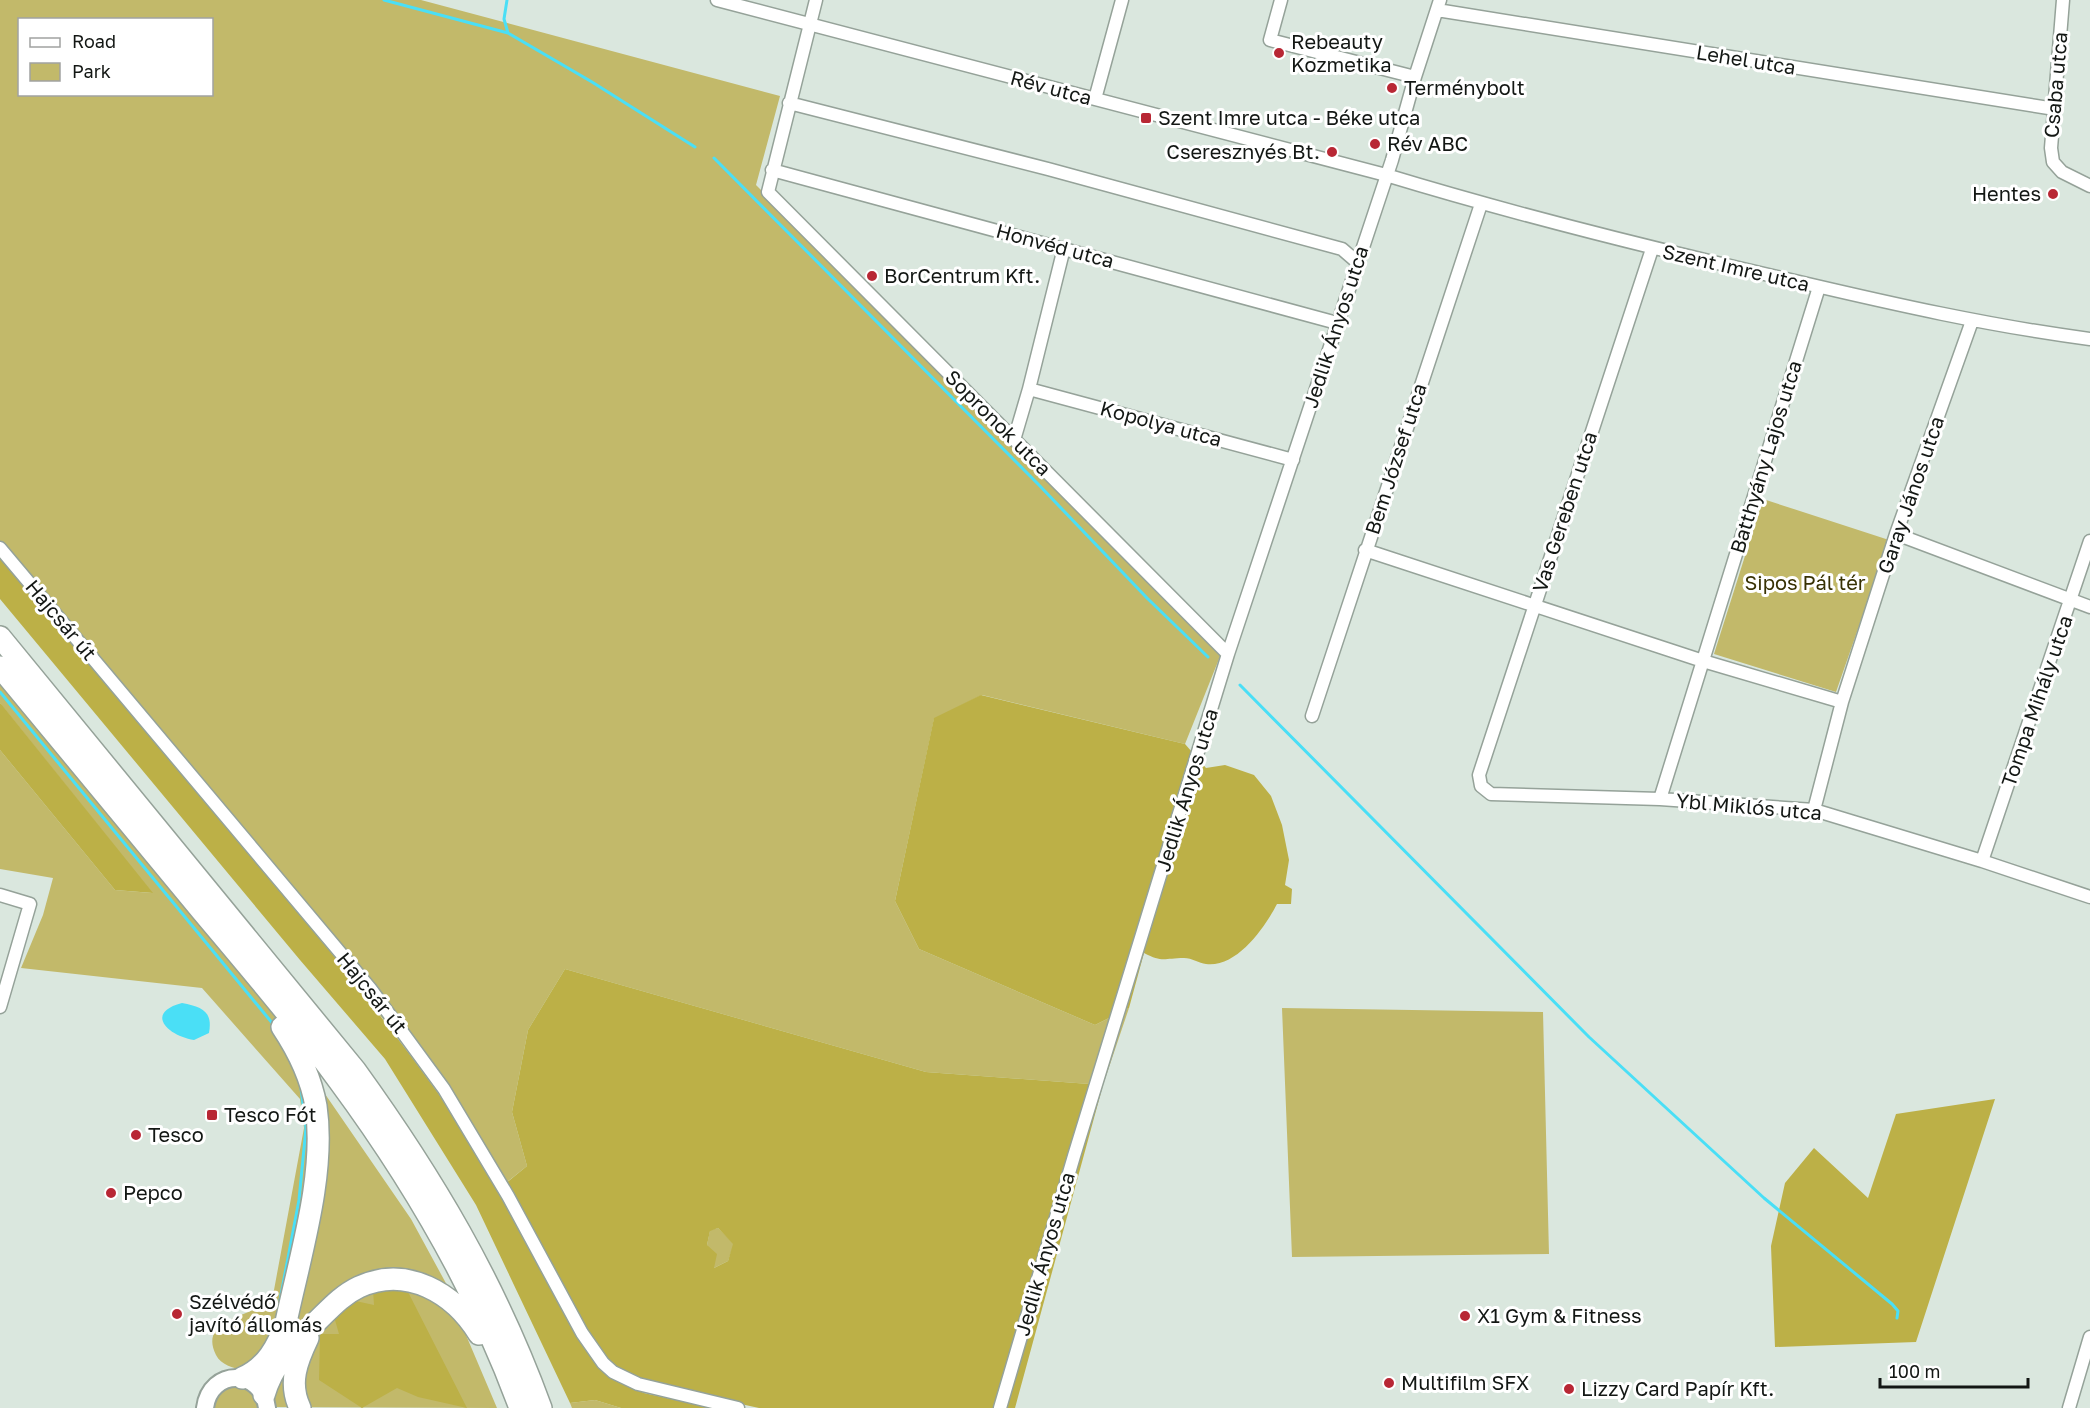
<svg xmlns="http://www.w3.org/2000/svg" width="2090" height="1408" viewBox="0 0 2090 1408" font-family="'Golos Text',sans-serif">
<rect width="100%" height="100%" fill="#dae7de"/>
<path fill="#c2b96a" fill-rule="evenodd" d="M0 0H421L780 96 756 185 1221 654 1185 744 982 695 934 719 895 901 919 949 1095 1025 1129 1008 1103 1085 926 1072 565 969 528 1030 512 1112 527 1166 497 1190 438 1093 408 1051 334 956 0 557ZM20 20H212V94H20Z
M1763 499 1889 540 1836 692 1714 654Z
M0 681 275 1015 293 1052 311 1114 306 1195 274 1340 243 1370C233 1368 221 1365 216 1355 198 1319 250 1317 267 1302 271 1299 272 1294 274 1290L304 1128 300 1099 202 988 21 968 43 915 53 878 0 869V750L115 890 152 893 0 703Z
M1282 1008 1543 1012 1549 1254 1292 1257Z
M314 1078 411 1219 448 1287 397 1271 283 1341 304 1270Z
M718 1228 734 1244 728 1261 714 1268 707 1245 710 1230Z
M404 1286 431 1296 460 1321 497 1408 274 1407 272 1389 324 1321 371 1288Z
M232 1385C246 1388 256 1392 258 1408H214L219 1393Z
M595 1400 621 1408H572L570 1403Z"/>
<path fill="#bcb047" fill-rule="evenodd" d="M0 557 334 956 408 1052 438 1093 504 1198 610 1377 644 1393 712 1408H621L595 1400 570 1403 476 1205 385 1059 300 960 0 599Z
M981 695 1185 744 1206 768 1225 765 1254 775 1271 796 1282 825 1289 860 1285 885 1292 889 1291 904H1277C1265 927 1237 968 1206 964 1199 963 1192 958 1184 958 1164 958 1163 963 1144 953L1129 1008 1095 1025 919 949 895 901 934 718Z
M0 703 2 705 153 893 115 890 0 750Z
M565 969 926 1072 1103 1085 1015 1408H759L645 1383 622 1374 596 1347 506 1183 527 1166 512 1112 528 1030ZM718 1228 733 1244 728 1261 714 1268 717 1254 707 1245 710 1231Z
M1995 1099 1916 1342 1775 1347 1771 1246 1785 1183 1814 1148 1868 1198 1896 1114Z
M373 1290H407L467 1408 418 1397 397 1388 362 1408 319 1380 320 1334H339L333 1313 351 1300 374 1305Z"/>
<path fill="#4adff6" d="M182 1003C202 1007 213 1011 209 1033L194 1040C168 1036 144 1013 182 1003Z"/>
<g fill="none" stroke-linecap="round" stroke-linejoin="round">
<path stroke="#4adff6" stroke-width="3" d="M384 0 508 33 592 82 695 147
M507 0 504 19 508 33
M714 158 1039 485 1147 598 1208 657
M1240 685 1589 1037 1764 1198 1892 1304 1898 1311 1897 1318
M0 692 273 1024
M280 1300 299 1200 306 1128 301 1088"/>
<defs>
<path id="street" d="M717 0 1386 175C1521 216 1658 250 1795 281 1893 304 1990 326 2090 339
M816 0 768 192 1228 654
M1281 0 1270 40 1415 77
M2063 0 2051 148 2053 162 2062 172 2090 186
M1437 10 2055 109
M1095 99 1122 0
M789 103 1048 169 1342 249 1357 262
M772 170 1337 323
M1652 249 1479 775 1481 786 1491 794 1660 799 1814 810 1982 861 2090 897
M1029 389 1293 460
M1014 440 1029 389 1064 248
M1896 534 2090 607
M0 548 370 988 444 1089 508 1196 582 1333 603 1363 613 1372 638 1384 738 1408
M1365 550 1703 661 1842 702
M1312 716 1481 204
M1660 799 1819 287
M1814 810 1842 702 1896 534 1972 321
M1982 861 2090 541
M0 895 30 904 0 1007
M1000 1408 1074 1156 1228 654 1392 160 1415 77 1440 0
M2069 1408 2090 1337"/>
<path id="secondary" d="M205 1408C210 1368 262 1368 267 1408"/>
<path id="highway" d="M0 637 355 1070C433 1178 495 1282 541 1408
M0 667C67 748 134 829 201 910 248 966 296 1022 339 1081 413 1181 477 1291 520 1408
M242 1378C266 1368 278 1346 286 1322 300 1256 326 1174 316 1106 311 1078 298 1051 282 1027
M264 1395C273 1364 291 1347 313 1325 328 1311 340 1296 359 1287 407 1265 454 1293 479 1334
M300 1408C288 1383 297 1361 308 1338"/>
</defs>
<use href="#street" stroke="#95a299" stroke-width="15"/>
<use href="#secondary" stroke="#95a299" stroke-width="20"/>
<use href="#highway" stroke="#95a299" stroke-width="24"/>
<use href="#street" stroke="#fff" stroke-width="12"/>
<use href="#secondary" stroke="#fff" stroke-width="16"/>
<use href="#highway" stroke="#fff" stroke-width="21"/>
</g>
<g fill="#b82734" stroke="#fff" stroke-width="2">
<circle cx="1279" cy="53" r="6"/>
<circle cx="1392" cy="88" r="6"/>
<rect x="1140" y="112" width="12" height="12" rx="3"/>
<circle cx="1375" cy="144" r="6"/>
<circle cx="1332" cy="152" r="6"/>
<circle cx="2053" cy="194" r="6"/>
<circle cx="872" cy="276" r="6"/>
<rect x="206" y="1109" width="12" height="12" rx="3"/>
<circle cx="136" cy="1135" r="6"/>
<circle cx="111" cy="1193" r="6"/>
<circle cx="177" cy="1314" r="6"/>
<circle cx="1465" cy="1316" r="6"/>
<circle cx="1389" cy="1383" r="6"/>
<circle cx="1569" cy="1389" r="6"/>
</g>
<g text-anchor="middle" stroke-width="6" stroke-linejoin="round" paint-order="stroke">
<g font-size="20" fill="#131714" stroke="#fff" text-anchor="start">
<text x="1291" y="49">Rebeauty<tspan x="1291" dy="23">Kozmetika</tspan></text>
<text x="1404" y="95">Terménybolt</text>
<text x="1158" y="125">Szent Imre utca - Béke utca</text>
<text x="1387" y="151">Rév ABC</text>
<text x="1320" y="159" text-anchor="end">Cseresznyés Bt.</text>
<text x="2041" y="201" text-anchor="end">Hentes</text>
<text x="884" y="283">BorCentrum Kft.</text>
<text x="224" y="1122">Tesco Fót</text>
<text x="148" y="1142">Tesco</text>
<text x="123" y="1200">Pepco</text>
<text x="189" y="1309">Szélvédő<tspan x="189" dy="23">javító állomás</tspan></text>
<text x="1477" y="1323">X1 Gym &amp; Fitness</text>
<text x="1401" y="1390">Multifilm SFX</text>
<text x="1581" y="1396">Lizzy Card Papír Kft.</text>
</g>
<g font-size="20" fill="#131714" stroke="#fff">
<text transform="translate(1746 60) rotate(9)" y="7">Lehel utca</text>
<text transform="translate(2056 85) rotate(-85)" y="7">Csaba utca</text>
<text transform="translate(1051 88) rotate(15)" y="7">Rév utca</text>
<text transform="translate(1055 246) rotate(15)" y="7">Honvéd utca</text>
<text transform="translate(1736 268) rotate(13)" y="7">Szent Imre utca</text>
<text transform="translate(1336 327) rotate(-72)" y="7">Jedlik Ányos utca</text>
<text transform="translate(998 423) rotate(45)" y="7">Sopronok utca</text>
<text transform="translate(1161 424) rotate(15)" y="7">Kopolya utca</text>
<text transform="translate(1766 457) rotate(-73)" y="7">Batthyány Lajos utca</text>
<text transform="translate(1396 459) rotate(-72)" y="7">Bem József utca</text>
<text transform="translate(1911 495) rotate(-71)" y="7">Garay János utca</text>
<text transform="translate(1565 512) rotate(-72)" y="7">Vas Gereben utca</text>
<text transform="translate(61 620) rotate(50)" y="7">Hajcsár út</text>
<text transform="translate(2037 701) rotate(-71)" y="7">Tompa Mihály utca</text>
<text transform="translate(1187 790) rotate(-73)" y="7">Jedlik Ányos utca</text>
<text transform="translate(1749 807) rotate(5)" y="7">Ybl Miklós utca</text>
<text transform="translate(372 993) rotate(51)" y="7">Hajcsár út</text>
<text transform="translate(1045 1254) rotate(-74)" y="7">Jedlik Ányos utca</text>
</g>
<g font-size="20" fill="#373103" stroke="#fff">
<text x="1805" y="590">Sipos Pál tér</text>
</g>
</g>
<rect x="18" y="18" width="195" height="78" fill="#ffffff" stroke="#a1a2a1" stroke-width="1.5"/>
<rect x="30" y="38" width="30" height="9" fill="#ffffff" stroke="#a1a2a1" stroke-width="1.5"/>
<text x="72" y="48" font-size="18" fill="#131714">Road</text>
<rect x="30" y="63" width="30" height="18" fill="#c2b96a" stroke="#a1a2a1" stroke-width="1.5"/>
<text x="72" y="78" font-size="18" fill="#131714">Park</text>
<path d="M1880 1378v9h148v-9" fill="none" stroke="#131714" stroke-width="3"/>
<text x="1889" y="1378" font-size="18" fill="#131714" stroke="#ffffff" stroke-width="4.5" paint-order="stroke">100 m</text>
</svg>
